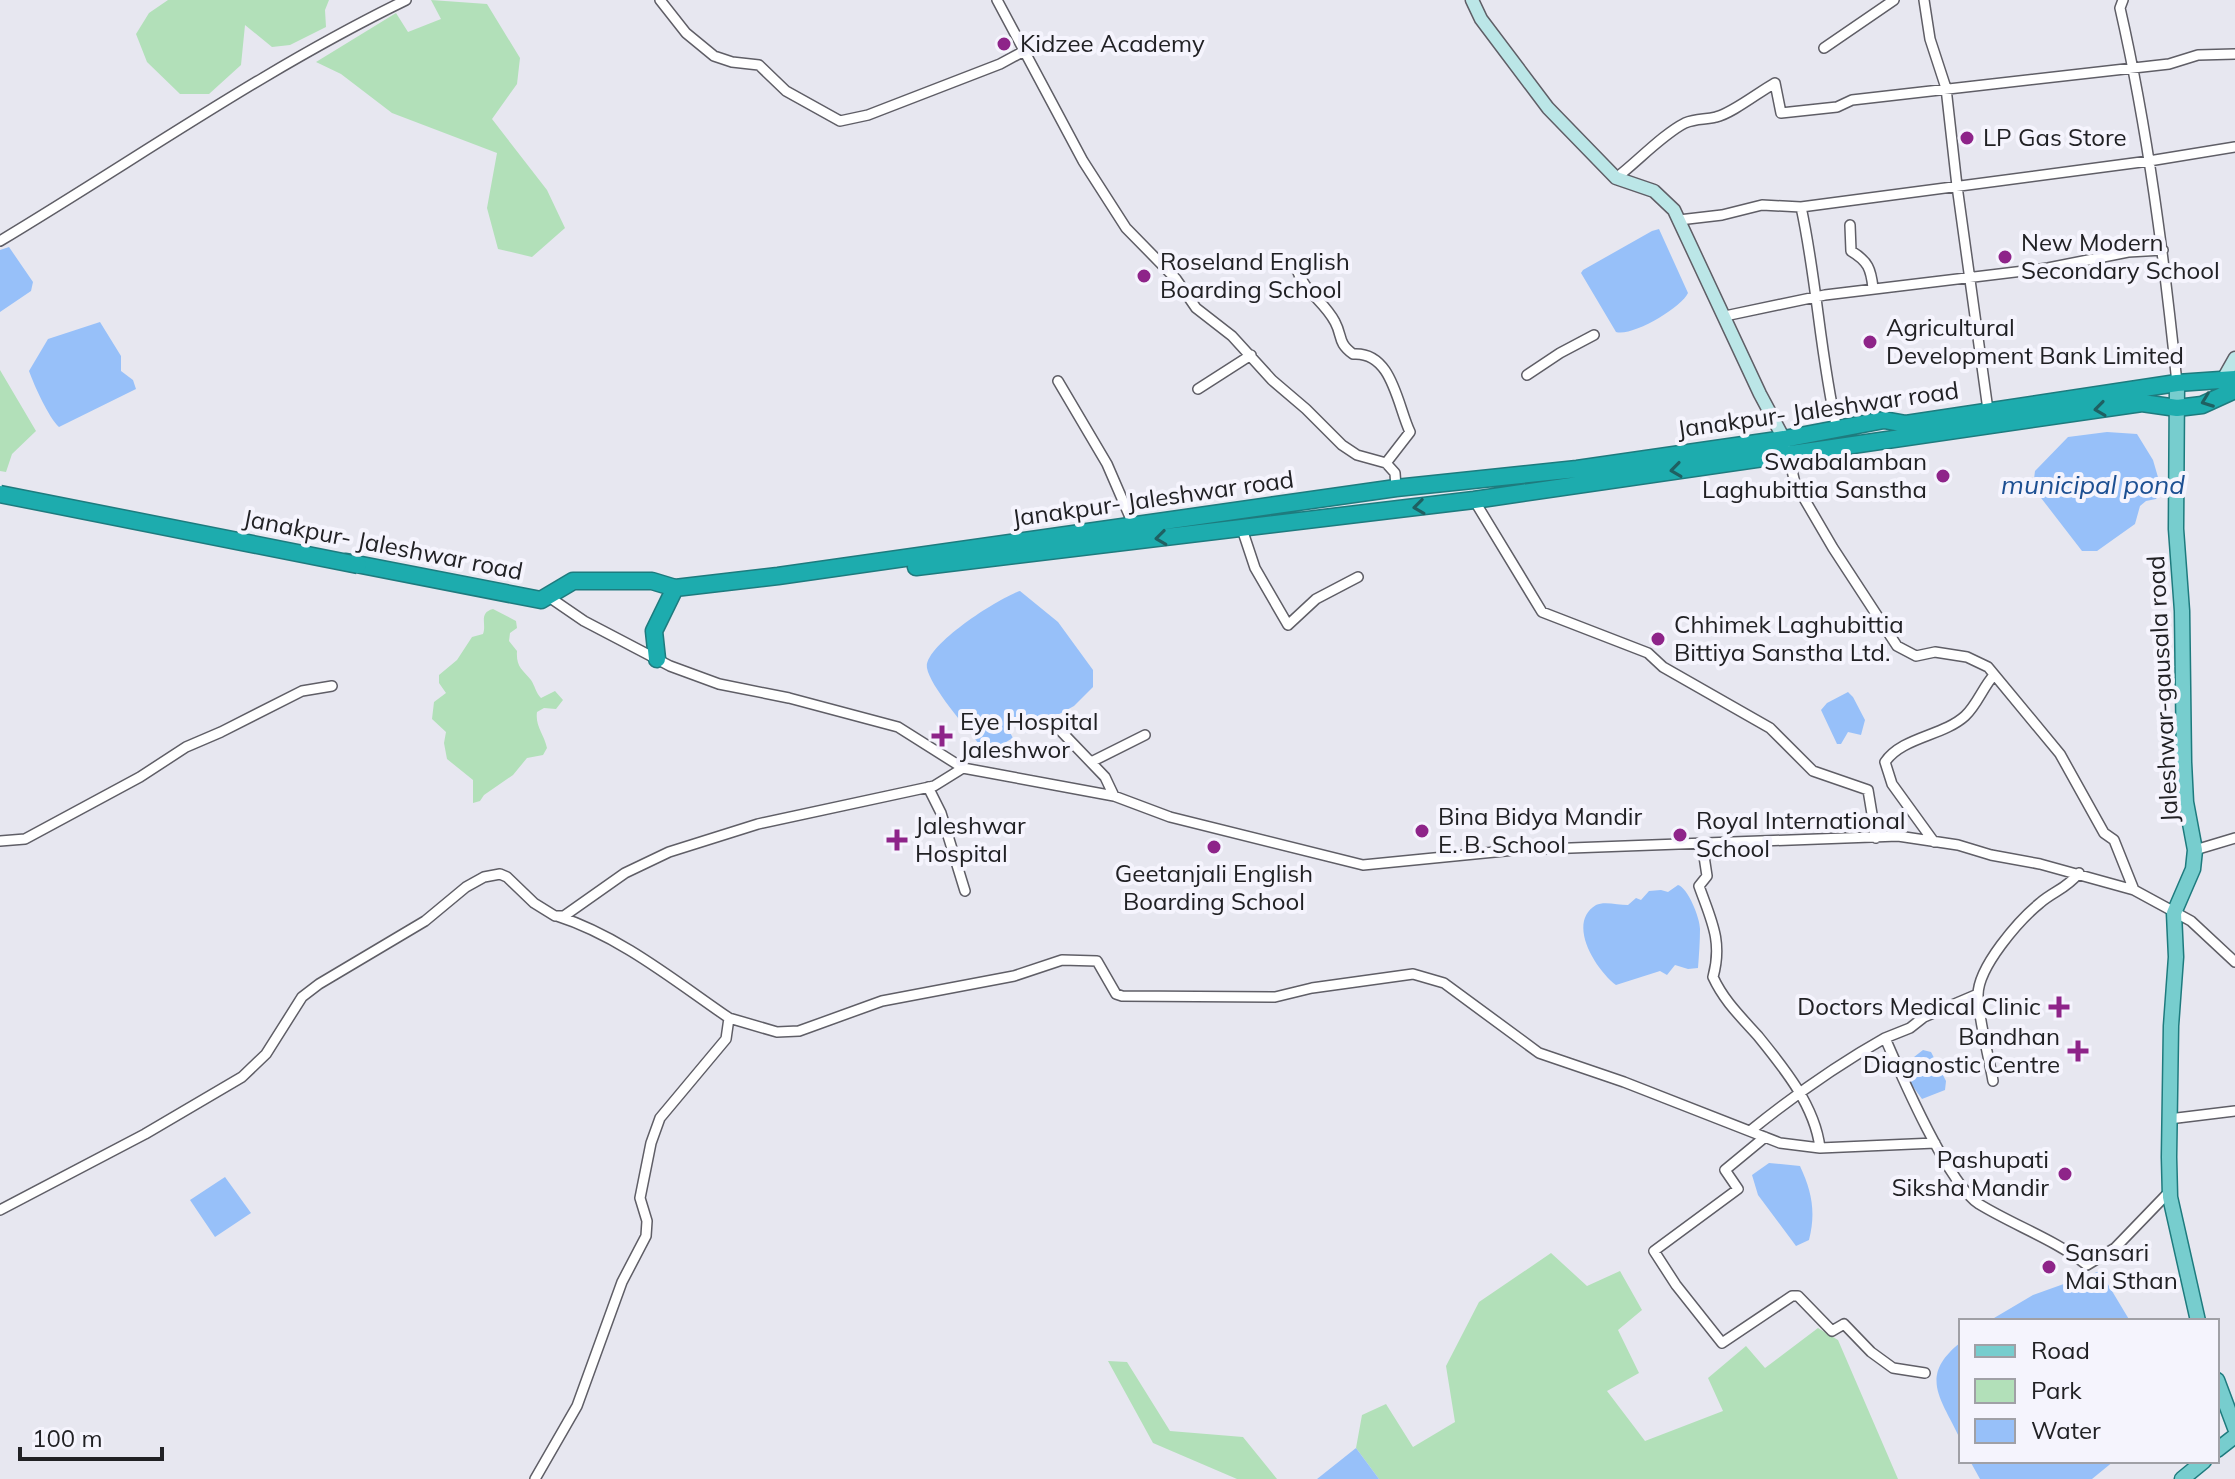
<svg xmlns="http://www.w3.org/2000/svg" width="2235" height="1479" viewBox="0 0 2235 1479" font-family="Mulish,sans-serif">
<rect width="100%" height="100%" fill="#e7e7f0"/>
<path fill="#b2e0b9" d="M168 0H329L325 10 326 27 290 45 272 47 245 25 241 65 209 94H180L147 62 136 34 149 13Z
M431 0 487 4 520 58 517 84 492 119 547 190 565 228 532 257 498 249 487 208 497 153 392 113 341 74 316 62 396 13 408 32 441 19Z
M0 370 36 431 12 454 6 472 0 471Z
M493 609 516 621 517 628 510 633 509 641 517 651C516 667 522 669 531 680 535 686 536 693 541 698L555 691 563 700 556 709 544 708 537 712C535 726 544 734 547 748L543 755 527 758 513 775 484 795 480 801 473 803V780L447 759 444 743 446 732 432 719 434 702 446 693 439 683V675L457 660 472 637 483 634C487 624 478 613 493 609Z
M1551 1253 1587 1286 1620 1271 1642 1310 1618 1330 1639 1373 1607 1391 1645 1441 1723 1411 1708 1378 1746 1346 1765 1368 1818 1328 1838 1340 1898 1479H1379L1356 1448 1362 1415 1386 1404 1413 1447 1455 1422 1446 1366 1479 1302Z
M1108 1361 1127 1362 1170 1431 1243 1437 1277 1479H1237L1153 1443Z"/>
<path fill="#97c0f9" d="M1659 229 1688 293C1681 308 1632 337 1616 332L1581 273 1583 270 1652 231Z
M9 247 33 282 31 291 0 312V250Z
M100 322 121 356V371L133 380 136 389 59 427C49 418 34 385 29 371L48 339Z
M2107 432 2137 434 2153 460 2162 491 2156 499 2146 501 2140 506 2135 524 2097 551H2082L2038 494 2034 479 2035 471 2068 437Z
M1020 591 1058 622 1093 670V687L1074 706 1024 733 1018 724 1008 729 1013 738C1001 745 993 751 980 745 967 729 930 686 927 668 923 646 1000 597 1020 591Z
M1848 692 1853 697 1865 720 1861 735 1848 732 1841 744H1837L1821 710 1827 703Z
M1678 885C1688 888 1700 918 1700 929 1700 941 1699 955 1698 968L1688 969 1675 965 1667 975 1660 971 1616 985C1596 970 1566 923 1596 905 1604 901 1618 905 1628 905L1636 898 1641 900 1649 891 1661 890 1668 892Z
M1923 1050 1931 1052 1946 1081 1945 1090 1922 1099 1903 1073 1905 1064Z
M1769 1163 1800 1166C1812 1192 1816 1212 1809 1240L1796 1246 1758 1195 1752 1175Z
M225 1177 251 1213 215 1237 190 1200Z
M2100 1271 2130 1321H1989L2033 1295Z
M1961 1342V1441C1942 1399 1917 1377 1961 1342Z
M1356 1448 1379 1479H1317Z
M1970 1461H2114L2092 1479H1980Z"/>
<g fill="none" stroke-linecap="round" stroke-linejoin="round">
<defs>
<path id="street" d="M660 0 686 33 714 56 732 62 759 65 786 91 840 121 868 115 1000 64 1024 51
M997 0 1083 161 1126 228 1176 279 1196 308 1232 336 1272 380 1306 409 1342 445 1357 455 1386 463 1395 473 1396 488
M1924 0 1930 39 1946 88 1957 186 1988 410
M2123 0 2120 8C2148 131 2164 257 2177 383
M1824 48 1894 0
M1616 178C1637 162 1663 134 1685 123 1697 118 1705 120 1716 117 1731 114 1759 92 1775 83L1781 113 1837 107 1852 100 2169 64 2198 55 2235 54
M1801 207 2149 161 2235 147
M1679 220 1722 215 1762 205 1801 207C1817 280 1820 356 1837 429
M1850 225 1851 251C1868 261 1871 269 1873 288
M0 241C135 160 264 69 406 0
M1297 270C1304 291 1325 302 1335 322 1343 337 1337 342 1353 354 1392 351 1397 404 1410 432L1386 463
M1725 316 1825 295 2048 268 2128 252 2163 250
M1527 375 1560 353 1594 335
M1058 381 1107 464 1133 524
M1198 389 1251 355
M1787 450 1795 483 1833 548 1897 646 1916 656 1935 652 1967 657 1988 667 2060 754 2104 833 2114 840 2134 890
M1474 500 1542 612 1648 653 1663 667 1770 728 1813 771 1868 790 1876 838
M1242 529 1255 568 1288 625 1316 599 1358 577
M549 597 584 621 670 666 719 684 789 698 898 727 963 768 1114 796 1170 817 1363 865 1515 850 1898 836 1958 845 1991 855 2040 864 2134 890 2191 921 2235 962
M1057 727 1105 777 1114 796
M1091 762 1145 735
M928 787 941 813 965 891
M0 841 25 839 140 777 186 747 221 732 302 691 332 686
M1934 842 1892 784 1885 762C1902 737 1943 736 1965 716 1977 705 1983 687 1994 675
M1702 843 1707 876 1699 886C1711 920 1723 941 1713 977 1724 1001 1741 1017 1758 1036 1784 1068 1815 1106 1820 1148
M2195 850 2235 838
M557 916C620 936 675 981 729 1018
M1978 994 1924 1017 1910 1028 1885 1038C1901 1075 1948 1184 1979 1204 2015 1226 2054 1239 2087 1265L2115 1248 2170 1191
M1993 1081C1989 1057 1978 1017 1978 995 1978 967 2019 920 2040 903 2054 891 2066 889 2079 873
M2169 1119 2235 1111
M1750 1131C1792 1097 1837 1065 1885 1038
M1765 1137 1725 1170 1738 1189 1654 1251 1676 1285 1722 1343 1792 1296H1798L1832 1331 1844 1324 1871 1352 1893 1368 1925 1373
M0 1210 145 1134 242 1077 266 1054 302 997 319 984 425 921 466 887 484 877 500 874 507 877 534 903 555 916H564L625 873 669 852 758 824 934 786 963 768
M535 1479 577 1406 622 1282 646 1236 647 1221 640 1198 651 1143 660 1118 726 1039 729 1018 777 1032 799 1031 882 1001 1014 976 1062 960 1097 961 1116 994 1122 996 1275 997 1312 988 1413 974 1444 983 1539 1053 1624 1082 1780 1143 1820 1148 1935 1143"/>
<path id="secondary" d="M1472 0 1481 19 1548 108 1616 178 1654 191 1674 210 1760 394 1784 439
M2222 381 2235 358"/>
<path id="primary" d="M2177 383 2176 529 2182 611 2184 762 2186 802 2195 850 2193 869 2174 913 2176 957 2171 1026 2169 1157 2170 1197 2198 1321
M2217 1380 2235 1428
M2217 1450 2235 1436
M2182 1479 2204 1461"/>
<path id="highway" d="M346 562 541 600 573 581H652L675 588 778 576 1396 488 1577 469 1784 439 1884 420 1906 424 2177 383 2235 379
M916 567 1474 500 2142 403 2177 408 2202 405 2235 390
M657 659 654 631 675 588"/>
</defs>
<use href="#street" stroke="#5f5e66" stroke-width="12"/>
<use href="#secondary" stroke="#5f5e66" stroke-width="15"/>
<use href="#primary" stroke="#1e7b7e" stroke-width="17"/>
<use href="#highway" stroke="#1e7b7e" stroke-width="19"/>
<use href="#street" stroke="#fff" stroke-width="9"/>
<use href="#secondary" stroke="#bbe6e7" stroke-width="12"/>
<use href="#primary" stroke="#77cdce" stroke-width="14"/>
<use href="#highway" stroke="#1dacae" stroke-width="16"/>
<defs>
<path id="highway-bridge" d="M0 494 358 565"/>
</defs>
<use href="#highway-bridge" stroke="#1e7b7e" stroke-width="19" stroke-linecap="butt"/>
<use href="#highway-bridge" stroke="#1dacae" stroke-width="16"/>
</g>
<defs><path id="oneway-chevron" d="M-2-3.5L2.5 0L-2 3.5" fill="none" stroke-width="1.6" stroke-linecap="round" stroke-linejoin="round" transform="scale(2)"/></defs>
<g stroke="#1f6062">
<use href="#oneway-chevron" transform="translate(2207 401) rotate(159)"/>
<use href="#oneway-chevron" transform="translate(2100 409) rotate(172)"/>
<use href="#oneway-chevron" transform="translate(1676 470) rotate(172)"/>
<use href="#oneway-chevron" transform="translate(1419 507) rotate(173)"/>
<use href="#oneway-chevron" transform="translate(1161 538) rotate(173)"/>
</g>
<g fill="#8e2489" stroke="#f5f4fd" stroke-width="3">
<circle cx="1004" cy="44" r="8"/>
<circle cx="1967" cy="138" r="8"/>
<circle cx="2005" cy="257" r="8"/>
<circle cx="1144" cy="276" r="8"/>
<circle cx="1870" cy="342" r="8"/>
<circle cx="1943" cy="476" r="8"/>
<circle cx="1658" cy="639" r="8"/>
<path d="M938 724h8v8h8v8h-8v8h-8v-8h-8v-8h8z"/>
<circle cx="1422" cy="831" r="8"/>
<circle cx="1680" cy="835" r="8"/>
<path d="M893 828h8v8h8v8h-8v8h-8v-8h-8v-8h8z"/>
<circle cx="1214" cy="847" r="8"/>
<path d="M2055 995h8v8h8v8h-8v8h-8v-8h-8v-8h8z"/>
<path d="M2074 1039h8v8h8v8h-8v8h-8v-8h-8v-8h8z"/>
<circle cx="2065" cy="1174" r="8"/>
<circle cx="2049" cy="1267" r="8"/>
</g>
<g text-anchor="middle" stroke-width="8" stroke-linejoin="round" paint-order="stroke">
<g font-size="24" fill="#212124" stroke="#f5f4fd" text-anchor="start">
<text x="1020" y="52">Kidzee Academy</text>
<text x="1983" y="146">LP Gas Store</text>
<text x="2021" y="251">New Modern<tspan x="2021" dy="28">Secondary School</tspan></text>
<text x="1160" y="270">Roseland English<tspan x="1160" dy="28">Boarding School</tspan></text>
<text x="1886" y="336">Agricultural<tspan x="1886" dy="28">Development Bank Limited</tspan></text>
<text x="1927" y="470" text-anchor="end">Swabalamban<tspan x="1927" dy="28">Laghubittia Sanstha</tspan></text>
<text x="1674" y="633">Chhimek Laghubittia<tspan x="1674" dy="28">Bittiya Sanstha Ltd.</tspan></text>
<text x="960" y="730">Eye Hospital<tspan x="960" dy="28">Jaleshwor</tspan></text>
<text x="1438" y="825">Bina Bidya Mandir<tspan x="1438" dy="28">E. B. School</tspan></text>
<text x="1696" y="829">Royal International<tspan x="1696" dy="28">School</tspan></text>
<text x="915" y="834">Jaleshwar<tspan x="915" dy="28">Hospital</tspan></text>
<text x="1214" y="882" text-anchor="middle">Geetanjali English<tspan x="1214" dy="28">Boarding School</tspan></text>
<text x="2041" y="1015" text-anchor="end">Doctors Medical Clinic</text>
<text x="2060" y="1045" text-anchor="end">Bandhan<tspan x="2060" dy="28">Diagnostic Centre</tspan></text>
<text x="2049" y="1168" text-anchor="end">Pashupati<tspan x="2049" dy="28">Siksha Mandir</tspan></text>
<text x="2065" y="1261">Sansari<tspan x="2065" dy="28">Mai Sthan</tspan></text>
</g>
<g font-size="24" fill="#212124" stroke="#f5f4fd">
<text transform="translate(1818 410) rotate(-8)" y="8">Janakpur- Jaleshwar road</text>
<text transform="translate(1153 499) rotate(-8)" y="8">Janakpur- Jaleshwar road</text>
<text transform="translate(383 545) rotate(11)" y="8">Janakpur- Jaleshwar road</text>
<text transform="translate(2163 689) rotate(-93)" y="8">Jaleshwar-gausala road</text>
</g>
<g font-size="26" font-style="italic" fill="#1c4f92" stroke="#f5f4fd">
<text x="2093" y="494">municipal pond</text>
</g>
</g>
<rect x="1959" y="1319" width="260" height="144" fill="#f5f4fd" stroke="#a0a0a6" stroke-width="2"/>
<rect x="1975" y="1345" width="40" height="12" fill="#77cdce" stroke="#a0a0a6" stroke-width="2"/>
<text x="2031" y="1359" font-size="24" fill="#212124">Road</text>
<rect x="1975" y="1379" width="40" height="24" fill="#b2e0b9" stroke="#a0a0a6" stroke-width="2"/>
<text x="2031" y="1399" font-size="24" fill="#212124">Park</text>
<rect x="1975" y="1419" width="40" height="24" fill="#97c0f9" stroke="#a0a0a6" stroke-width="2"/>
<text x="2031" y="1439" font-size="24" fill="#212124">Water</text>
<path d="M20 1447v12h142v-12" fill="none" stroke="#212124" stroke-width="4"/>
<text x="32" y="1447" font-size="24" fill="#212124" stroke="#f5f4fd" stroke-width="6" paint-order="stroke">100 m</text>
</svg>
